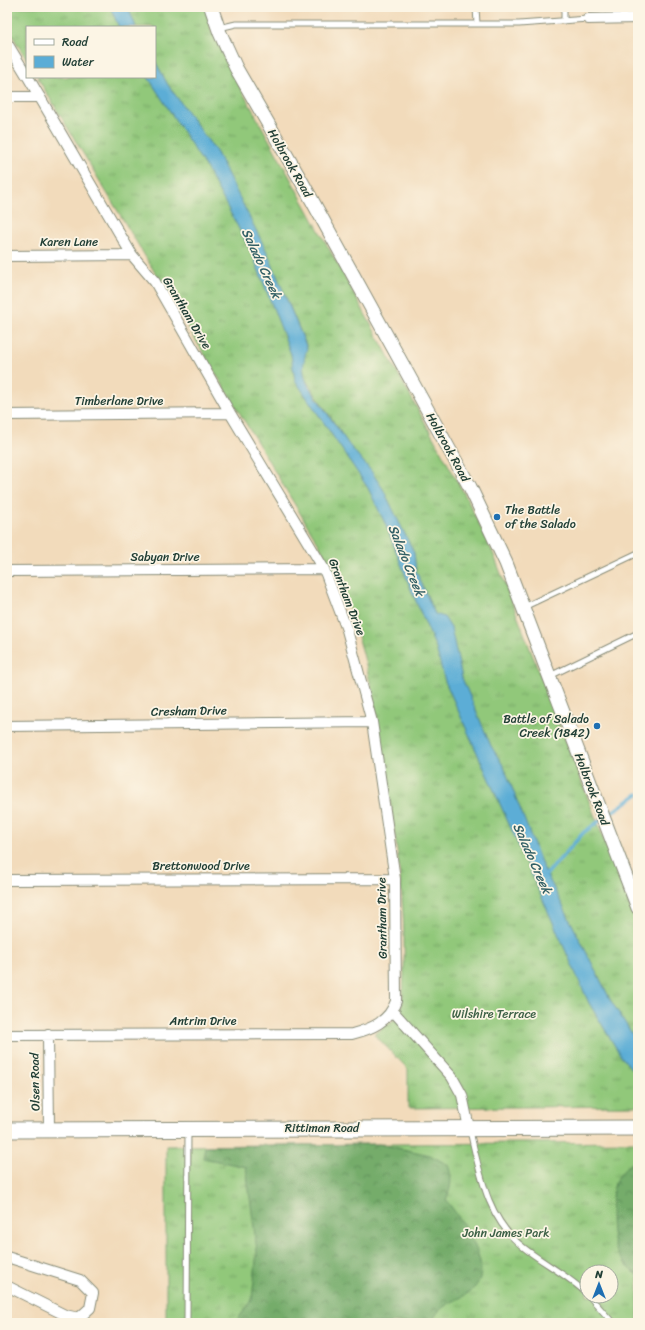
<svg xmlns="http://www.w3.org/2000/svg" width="645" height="1330" viewBox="0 0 645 1330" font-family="Sriracha,sans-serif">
<defs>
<pattern id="grass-tufts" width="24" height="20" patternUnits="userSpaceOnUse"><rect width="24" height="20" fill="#91c87a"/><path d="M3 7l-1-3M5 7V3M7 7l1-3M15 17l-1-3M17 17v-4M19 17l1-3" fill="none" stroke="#76a465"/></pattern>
<pattern id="forest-crowns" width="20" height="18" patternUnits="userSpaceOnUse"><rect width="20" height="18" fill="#74ac6a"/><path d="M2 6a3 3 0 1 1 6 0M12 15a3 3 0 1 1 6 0" fill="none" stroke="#5f8d58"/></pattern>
</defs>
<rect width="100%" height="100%" fill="#fcf5e5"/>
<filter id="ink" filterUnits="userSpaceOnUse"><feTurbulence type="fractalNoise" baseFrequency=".025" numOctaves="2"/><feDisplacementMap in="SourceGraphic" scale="8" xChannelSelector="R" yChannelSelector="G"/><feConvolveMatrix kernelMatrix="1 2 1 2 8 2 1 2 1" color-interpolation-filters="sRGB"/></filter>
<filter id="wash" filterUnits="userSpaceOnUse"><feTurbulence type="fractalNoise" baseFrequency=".012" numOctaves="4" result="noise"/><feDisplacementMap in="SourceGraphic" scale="16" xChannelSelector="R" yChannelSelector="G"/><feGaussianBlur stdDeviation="0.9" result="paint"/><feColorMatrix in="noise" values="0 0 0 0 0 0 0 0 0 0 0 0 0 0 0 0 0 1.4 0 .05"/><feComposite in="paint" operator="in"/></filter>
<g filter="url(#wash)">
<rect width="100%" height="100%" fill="#f2dbbb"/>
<path fill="url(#grass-tufts)" stroke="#588257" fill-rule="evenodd" d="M7 7H110L119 27H27V60L7 27Z
M128 7H205L211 30 241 89 466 497 493 553 628 902 638 923V1043L611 1001 542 865 504 767 491 746 462 678 451 628 444 617 435 614 416 571 414 553 383 489 371 471 349 445 304 377 303 361 307 347 267 252 217 153 168 85 155 61V27H136Z
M37 77H148L207 169 252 253 291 354 295 380 368 488 385 523 412 592 436 648 445 681 589 1003 621 1056 638 1077V1106L408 1108V1069L374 1034 401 1015C409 944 401 871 390 801 381 736 371 668 348 606 340 584 329 564 318 543Z
M638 1142V1323H166V1146ZM587 1272H611V1296H587Z"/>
<path fill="url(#forest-crowns)" stroke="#4a744f" d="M379 1144 430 1155 448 1165C453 1179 451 1187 446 1200 460 1218 496 1267 474 1288 465 1298 449 1301 440 1310 436 1313 434 1319 431 1323H235L252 1300 257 1251 246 1167 203 1158 205 1146Z
M638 1160V1275C628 1268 617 1256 614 1244 610 1230 610 1197 615 1183 618 1175 630 1162 638 1160Z"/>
<path fill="#5badd6" stroke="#3d7585" d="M110 7H128L136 27H119Z
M155 61 168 85 217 153 267 252 307 348C303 362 301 373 309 387L349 445 371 471 383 489 414 553 416 571 435 614 444 617 451 628 462 678 491 746 504 767 542 865 611 1001 638 1043V1077L621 1056 589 1003 445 681 436 648 412 592 385 523 368 488 295 380 291 354 252 253 207 169 148 77H155Z"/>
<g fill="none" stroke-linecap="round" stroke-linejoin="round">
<path stroke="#5badd6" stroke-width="3.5" d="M606 816 638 794
M545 876 584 832 601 820"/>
</g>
</g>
<g filter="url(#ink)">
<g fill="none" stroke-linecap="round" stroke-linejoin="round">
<defs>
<path id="service" d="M476 7 477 24
M564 7V21
M219 28 236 24H519L588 19
M524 607 638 553
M550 676 638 633
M470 1131C480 1173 487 1219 523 1247 544 1264 568 1275 587 1294
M589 1296 613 1323
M187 1323 188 1130"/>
<path id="minor" d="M588 19 638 18
M7 43 27 76
M7 97H40
M7 256 132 255
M7 415 230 413
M7 571 324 569
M7 726 372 722
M7 880 395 879
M393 1011 452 1077 462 1095 469 1128
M48 1034 49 1129
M7 1035 352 1034C371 1029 389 1022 396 1001L395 879 372 722 347 630 324 569 230 413 155 282 132 255 28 77
M7 1257 80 1280 93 1293 90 1308 79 1318 65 1315 7 1286"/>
<path id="tertiary" d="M211 7 220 33 236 68 303 184 470 487 506 563 638 908"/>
<path id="secondary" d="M7 1130 638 1128"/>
</defs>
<use href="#service" stroke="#888c78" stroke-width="7"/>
<use href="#minor" stroke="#888c78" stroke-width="12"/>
<use href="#tertiary" stroke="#888c78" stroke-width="15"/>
<use href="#secondary" stroke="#888c78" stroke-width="17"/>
<use href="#service" stroke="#fff" stroke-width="5"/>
<use href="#minor" stroke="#fff" stroke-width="10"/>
<use href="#tertiary" stroke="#fff" stroke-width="13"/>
<use href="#secondary" stroke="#fff" stroke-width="15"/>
</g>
</g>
<g fill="#1f6fb2" stroke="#fcf5e5" stroke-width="1.5">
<circle cx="497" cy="517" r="4"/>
<circle cx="597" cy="726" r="4"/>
</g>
<g text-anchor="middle" stroke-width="3.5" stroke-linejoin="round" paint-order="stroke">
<g font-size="12" fill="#1f3d34" stroke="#fcf5e5">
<text transform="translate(290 163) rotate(60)" y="4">Holbrook Road</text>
<text x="69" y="246">Karen Lane</text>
<text transform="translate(187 313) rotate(59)" y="4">Grantham Drive</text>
<text x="119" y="405">Timberlane Drive</text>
<text transform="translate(448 447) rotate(61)" y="4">Holbrook Road</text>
<text x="165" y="561">Sabyan Drive</text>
<text transform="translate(347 597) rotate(69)" y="4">Grantham Drive</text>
<text transform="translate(189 711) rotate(-1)" y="4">Cresham Drive</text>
<text transform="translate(592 789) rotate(69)" y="4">Holbrook Road</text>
<text x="201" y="870">Brettonwood Drive</text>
<text transform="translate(382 918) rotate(-91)" y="4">Grantham Drive</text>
<text x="203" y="1025">Antrim Drive</text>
<text transform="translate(35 1082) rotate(-91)" y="4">Olsen Road</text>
<text x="322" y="1132">Rittiman Road</text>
</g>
<g font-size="12" fill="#1f3d34" stroke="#fcf5e5" text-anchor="start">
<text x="505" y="514">The Battle<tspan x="505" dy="14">of the Salado</tspan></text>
<text x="589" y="723" text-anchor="end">Battle of Salado<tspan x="589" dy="14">Creek (1842)</tspan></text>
</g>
<g font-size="12" fill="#3c6046" stroke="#fcf5e5">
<text x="494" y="1018">Wilshire Terrace</text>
<text x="506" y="1237">John James Park</text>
</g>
<g font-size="13" font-style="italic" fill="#315f65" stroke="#fcf5e5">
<text transform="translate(262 263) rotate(65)" y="5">Salado Creek</text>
<text transform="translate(407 560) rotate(68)" y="5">Salado Creek</text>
<text transform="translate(533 858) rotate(66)" y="5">Salado Creek</text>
</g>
</g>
<rect width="645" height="1330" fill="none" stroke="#fcf5e5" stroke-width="24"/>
<rect x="26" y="26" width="130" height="52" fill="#fcf5e5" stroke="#a4ab9e"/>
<rect x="34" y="39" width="20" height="6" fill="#ffffff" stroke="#a4ab9e"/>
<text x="62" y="46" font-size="12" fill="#1f3d34">Road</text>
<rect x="34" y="56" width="20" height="12" fill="#5badd6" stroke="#a4ab9e"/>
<text x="62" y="66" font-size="12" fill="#1f3d34">Water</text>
<g transform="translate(599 1284)"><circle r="19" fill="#fcf5e5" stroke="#a4ab9e"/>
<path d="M0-3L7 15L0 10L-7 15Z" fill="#1f6fb2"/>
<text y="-6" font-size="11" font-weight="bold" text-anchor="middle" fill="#1f3d34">N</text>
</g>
</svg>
